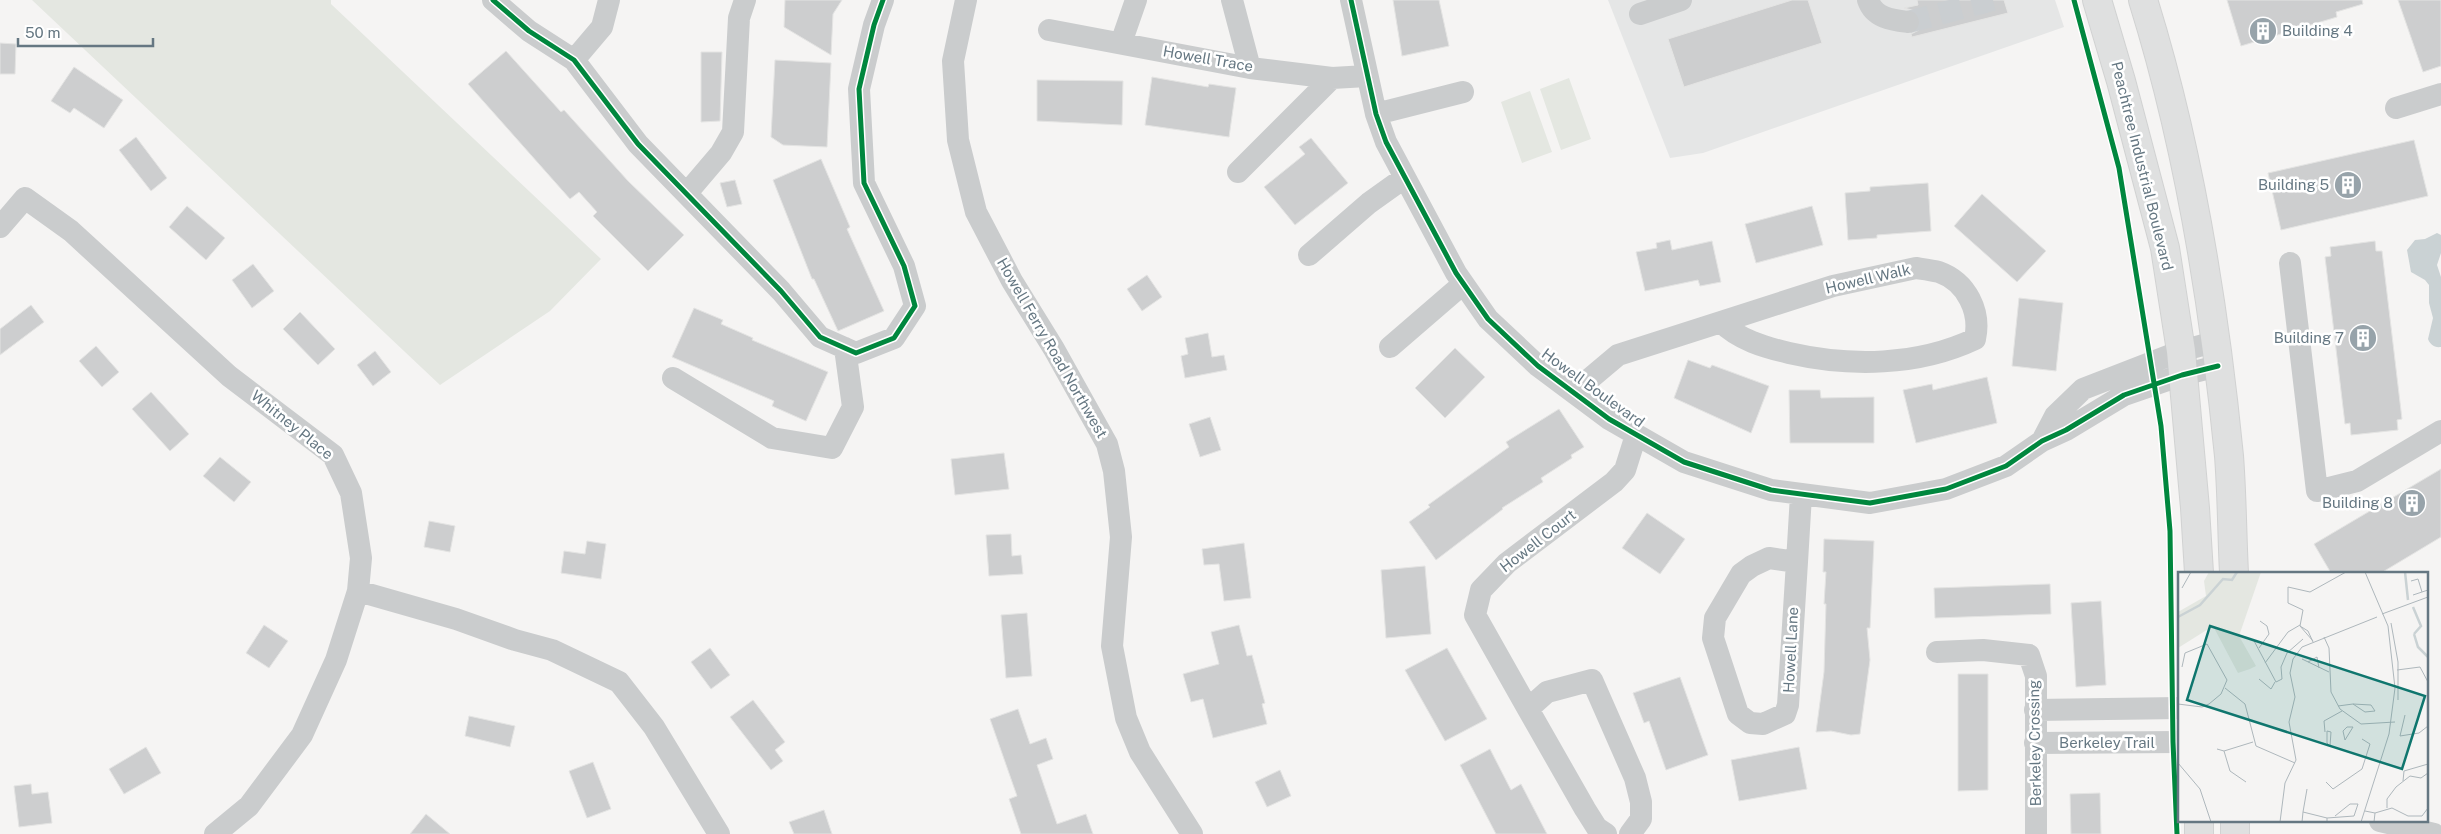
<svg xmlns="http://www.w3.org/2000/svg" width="2441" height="834" viewBox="0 0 2441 834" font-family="'Public Sans',sans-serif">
<rect width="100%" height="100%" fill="#f5f4f3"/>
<path fill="#e5e6e6" d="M1608 0H2055L2064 27 1703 153 1670 158Z"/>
<path fill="#e4e7e1" d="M32 0H331V4L601 259 550 311 440 385Z
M1569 78 1591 139 1561 150 1540 89Z
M1530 91 1552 152 1522 163 1501 102Z"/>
<path fill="#cad2d4" d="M2437 233 2441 235V253L2437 265 2441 277V347C2434 348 2430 344 2428 339L2433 318 2429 303V285L2425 280 2411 272 2407 250 2415 240 2425 239Z"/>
<path fill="#cdcecf" stroke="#e4e4e3" d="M785 0H842L833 14 831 55 784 27Z
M1393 0H1439L1449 46 1402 56Z
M1792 0H1808L1822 43 1684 87 1668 39Z
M1917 0H2004L2008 13 1912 37 1911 34 1919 30 1920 17 1916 11 1904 8 1918 5Z
M2227 0H2362L2363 4 2336 12 2337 17 2241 46Z
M2398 0H2441V66L2423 72Z
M0 43 16 44 15 74H0Z
M506 51 561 112 564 110 628 181 684 235 648 271 593 216 597 212 579 192 570 199 468 84Z
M701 52H722L720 121 701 122Z
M775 60 831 63 827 147 783 145 771 137Z
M74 67 123 100 104 128 74 108 70 113 51 101Z
M1152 77 1208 87 1209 84 1236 88 1229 137 1145 125Z
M1037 80 1123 81 1122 125 1037 121Z
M136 137 167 178 151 191 119 150Z
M1311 138 1348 183 1295 225 1264 187 1305 154 1299 147Z
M2414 140 2428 196 2281 230 2268 173Z
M821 159 850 227 847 229 884 311 838 331 814 279H812L773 180Z
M735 180 742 204 727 207 720 183Z
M1928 183 1931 231 1877 235V238L1848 240 1845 193 1870 191V187Z
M1982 194 2046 251 2017 282 1954 226Z
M187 206 225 238 206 260 169 227Z
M1812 206 1823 245 1756 263 1745 224Z
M1670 240 1672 250 1712 241 1721 282 1700 286 1698 280 1645 291 1636 252 1657 248 1656 243Z
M2375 241 2376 251H2382L2402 419 2397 420 2398 430 2351 435 2350 423 2345 424 2325 257 2331 256 2330 247Z
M253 264 274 291 252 308 232 280Z
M1147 275 1162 297 1142 311 1127 289Z
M2019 298 2063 303 2056 371 2012 366Z
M31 305 44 322 0 355V329Z
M694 308 723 320 721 324 753 338 752 340 828 372 806 421 772 406 774 401 672 357Z
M300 312 335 349 318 365 283 329Z
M1208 333 1212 357 1224 355 1227 370 1185 378 1181 356 1188 354 1185 338Z
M96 346 119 372 102 387 79 361Z
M1455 348 1485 377 1445 418 1415 388Z
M375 351 391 372 373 386 357 365Z
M1688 360 1710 368 1712 365 1769 386 1751 433 1674 398Z
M1987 377 1997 423 1916 443 1903 390 1932 384 1933 390Z
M1789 390H1820L1821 398 1874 397V443H1790Z
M151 392 189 434 170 451 132 409Z
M1559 409 1584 447 1571 455 1572 458 1541 478 1543 482 1502 508 1503 509 1436 560 1409 522 1430 507 1428 505 1509 447 1506 442Z
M1210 417 1221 450 1200 457 1189 424Z
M1004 453 1009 489 955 495 951 459Z
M220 457 251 482 234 502 203 476Z
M2441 469V537L2381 573H2331L2314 544Z
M1647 513 1685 539 1660 574 1622 548Z
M429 521 455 526 450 552 424 547Z
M1011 534 1012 556 1021 555 1023 574 989 576 986 535Z
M1824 539 1874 541 1870 628H1867L1870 660 1860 734 1851 735 1831 731 1816 732 1824 672 1826 604H1824L1826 572H1823Z
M587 541 606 544 601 579 561 573 564 551 585 554Z
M1244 543 1251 598 1224 601 1219 564 1204 565 1202 549Z
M1425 566 1431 634 1386 638 1381 570Z
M2050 584 2051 614 1935 618 1934 588Z
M2101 601 2106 685 2076 687 2071 603Z
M1027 613 1032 676 1006 678 1001 615Z
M264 625 288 641 269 668 246 653Z
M1239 625 1247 656 1252 655 1265 703 1262 704 1267 724 1213 738 1203 699 1191 702 1183 674 1219 664 1211 632Z
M710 648 730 675 711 689 691 662Z
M1447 648 1487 719 1445 741 1405 670Z
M1958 674H1988V790L1958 791Z
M1680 677 1708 755 1666 770 1649 721 1644 723 1633 693Z
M753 700 785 742 775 750 783 761 771 770 730 717Z
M1018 709 1030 744 1046 738 1053 759 1037 765 1057 824 1086 814 1093 834H1021L1009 799 1017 796 990 719Z
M469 716 515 726 510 747 465 736Z
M146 747 161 773 124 794 109 769Z
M1799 747 1807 789 1739 801 1731 760Z
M1490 749 1511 790 1521 784 1547 834H1496L1460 765Z
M593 762 611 809 587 818 569 771Z
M1280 770 1291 796 1267 807 1255 782Z
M31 784 32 794 48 792 52 823 19 827 14 786Z
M2100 793 2101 834H2071L2070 794Z
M824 810 832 834H794L789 822Z
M426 814 450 834H410Z"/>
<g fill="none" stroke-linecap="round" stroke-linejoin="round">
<path stroke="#caced1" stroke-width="22" stroke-dasharray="22 11" stroke-linecap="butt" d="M1908 22 1993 0"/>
<defs>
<path id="highway" d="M2097 0 2121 81 2165 248 2181 351 2195 508 2199 573
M2143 0C2189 147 2214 303 2229 456 2232 494 2232 534 2234 573
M2199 820V834
M2235 834V820"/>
</defs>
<use href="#highway" stroke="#d1d2d2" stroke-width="30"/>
<path stroke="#cacccd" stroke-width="22" d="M493 0 529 31 574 60 638 144 781 291 820 337 856 353 894 338 915 306 904 266 864 183 859 89 874 25 883 0
M966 0 953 61 958 140 976 212 1012 281 1054 349 1107 444 1114 471 1121 537 1112 646 1126 718 1140 752 1192 834
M1232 0 1250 68
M1351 0 1376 114 1386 142 1456 273 1488 319 1538 366 1609 419 1684 462 1771 490 1870 503 1946 489 2006 466 2042 441 2066 430 2124 395 2182 375 2218 366
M1868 0C1874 18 1892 20 1908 22
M1640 14 1681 0
M1049 30 1250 68 1332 78 1367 76
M1121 43 1136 0
M574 60 602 27 609 0
M2396 108 2441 94
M1376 114 1463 92
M1238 172 1332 78
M687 193 721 153 733 132 739 18 745 0
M0 227 25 198 71 231 229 376 333 455 351 493 361 558 358 591 336 660 302 735 249 806 215 834
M1309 255 1369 203 1404 178
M2290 263 2317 491 2357 481 2441 431
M1916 268C1923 269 1932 270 1939 272 1967 282 1981 312 1975 339 1918 366 1850 367 1789 353 1764 347 1739 340 1721 322L1833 286Z
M1390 347 1463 284
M673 378 772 438 832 448 853 407 845 348
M1574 392 1618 355 1721 322
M2042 441 2055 416 2083 389 2181 351 2214 342
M1769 558 1797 562 1788 705 1785 714 1763 724 1750 723 1738 714 1713 638 1715 618 1741 574 1752 566Z
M1797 562 1801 495
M358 591 456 619 515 640 552 650 619 682 654 727 719 834
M1937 652 1983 650 2029 655 2036 676V834
M1528 709 1475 615 1481 590 1507 563 1614 482 1625 470 1636 435
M2035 710 2180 708
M2035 743 2180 742
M2380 821 2434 834
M1606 834 1597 828 1585 809 1528 709 1547 692 1592 680 1635 778 1641 802V819L1630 834"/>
<use href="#highway" stroke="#dfe0e0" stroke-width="28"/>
<defs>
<path id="cycleway" d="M493 0 529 31 574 60 638 144 781 291 820 337 856 353 894 338 915 306 904 266 864 183 859 89 874 25 883 0
M1351 0 1376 114 1386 142 1456 273 1488 319 1538 366 1609 419 1684 462 1771 490 1870 503 1946 489 2006 466 2042 441 2066 430 2124 395 2182 375 2218 366
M2074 0 2119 168 2161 426 2170 531 2173 742 2177 834"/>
</defs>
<use href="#cycleway" stroke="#fff" stroke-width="8"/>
<use href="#cycleway" stroke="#00873e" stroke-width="5"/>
</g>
<defs>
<symbol id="building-disc" viewBox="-11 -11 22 22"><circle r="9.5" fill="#97a3aa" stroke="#fff"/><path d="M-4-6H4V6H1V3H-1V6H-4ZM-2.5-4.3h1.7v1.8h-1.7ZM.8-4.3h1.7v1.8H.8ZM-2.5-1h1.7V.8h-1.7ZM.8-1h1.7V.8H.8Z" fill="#fff"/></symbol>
</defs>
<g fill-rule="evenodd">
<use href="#building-disc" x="2247" y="15" width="32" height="32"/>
<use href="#building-disc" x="2332" y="169" width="32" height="32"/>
<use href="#building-disc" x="2347" y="322" width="32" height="32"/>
<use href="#building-disc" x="2396" y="487" width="32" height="32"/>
</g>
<g text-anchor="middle" stroke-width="5" stroke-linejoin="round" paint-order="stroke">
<g font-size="15" fill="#657782" stroke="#fff" text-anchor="end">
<text x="2282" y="36" text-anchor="start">Building 4</text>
<text x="2329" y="190">Building 5</text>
<text x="2344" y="343">Building 7</text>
<text x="2393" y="508">Building 8</text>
</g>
<g font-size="15" fill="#657782" stroke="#fff">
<text transform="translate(1208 59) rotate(10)" y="5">Howell Trace</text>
<text transform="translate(2142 166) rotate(76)" y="5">Peachtree Industrial Boulevard</text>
<text transform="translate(1868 279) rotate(-13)" y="5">Howell Walk</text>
<text transform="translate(1052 348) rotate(60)" y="5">Howell Ferry Road Northwest</text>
<text transform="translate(1593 388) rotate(36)" y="5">Howell Boulevard</text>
<text transform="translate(292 425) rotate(39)" y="5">Whitney Place</text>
<text transform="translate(1538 541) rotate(-38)" y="5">Howell Court</text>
<text transform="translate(1791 650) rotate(-87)" y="5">Howell Lane</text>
<text transform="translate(2035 743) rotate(-91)" y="5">Berkeley Crossing</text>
<text x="2107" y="748">Berkeley Trail</text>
</g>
</g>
<g transform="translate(2178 572)">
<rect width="250" height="250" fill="#f5f4f3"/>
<path d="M31 0H83L61 64 78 94 72 97 60 101 35 54 0 76V40L28 24 26 9Z" fill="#e4e7e1"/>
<path fill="none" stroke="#cad2d4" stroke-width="2.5" d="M227 0 230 28M235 35 243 54 236 62M0 45 22 33 45 7 54 8 59 0M236 62 240 75 250 85"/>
<path fill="none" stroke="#aeb7bc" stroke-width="1" d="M233 9 240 7 244 20M4 16 13 0M235 23 250 18M204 42 250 25M213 51 220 90V128M122 54 125 38 110 31V15L132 20 168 0M122 54 130 59 135 70M122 54 135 69M146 65 151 76 153 120 162 137 183 152 217 150M75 67 98 110 104 107 103 95 109 81 125 67M81 76 91 62 89 54 82 49M124 87 151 100M130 90 139 85 141 96M87 91 110 60 122 53M219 98 242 95 250 110M81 107 93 117 97 110M47 116 67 132 78 174 117 191M0 132 24 135 31 132 43 122 49 108 29 72 7 81 4 95M175 132 193 133 197 139 187 140ZM160 134 175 132M227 143 222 164 241 161 250 154M169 155H175L167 168 165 159ZM149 159 153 160 152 174 149 171ZM147 160 146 149 164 139M39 177 46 179 75 170M46 179 52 199 68 210M0 191 22 217 33 250M225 209 226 199 250 192M148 210 155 217 184 197 192 172 184 167M209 236V227L218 215 232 204 243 206 250 201M187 239 197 241 196 250M125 240 129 217M197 241 214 236 230 244H244L250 236M149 246 176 244 180 232H172L157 244M102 250 107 211 118 188 111 150 117 125 112 101 115 87 124 75 199 45M124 250 125 240 149 246V250M183 250 211 162 217 116 210 54 187 0"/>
<path fill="#0f766e" fill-opacity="0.15" stroke="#0f766e" stroke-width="2.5" d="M32 54 247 124 224 197 9 128Z"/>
<rect width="250" height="250" fill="none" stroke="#657782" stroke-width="2.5"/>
</g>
<path d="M18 38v8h135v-8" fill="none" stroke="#657782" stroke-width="2.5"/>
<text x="25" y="38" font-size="15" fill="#657782" stroke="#ffffff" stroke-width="4" paint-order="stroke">50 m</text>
</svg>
